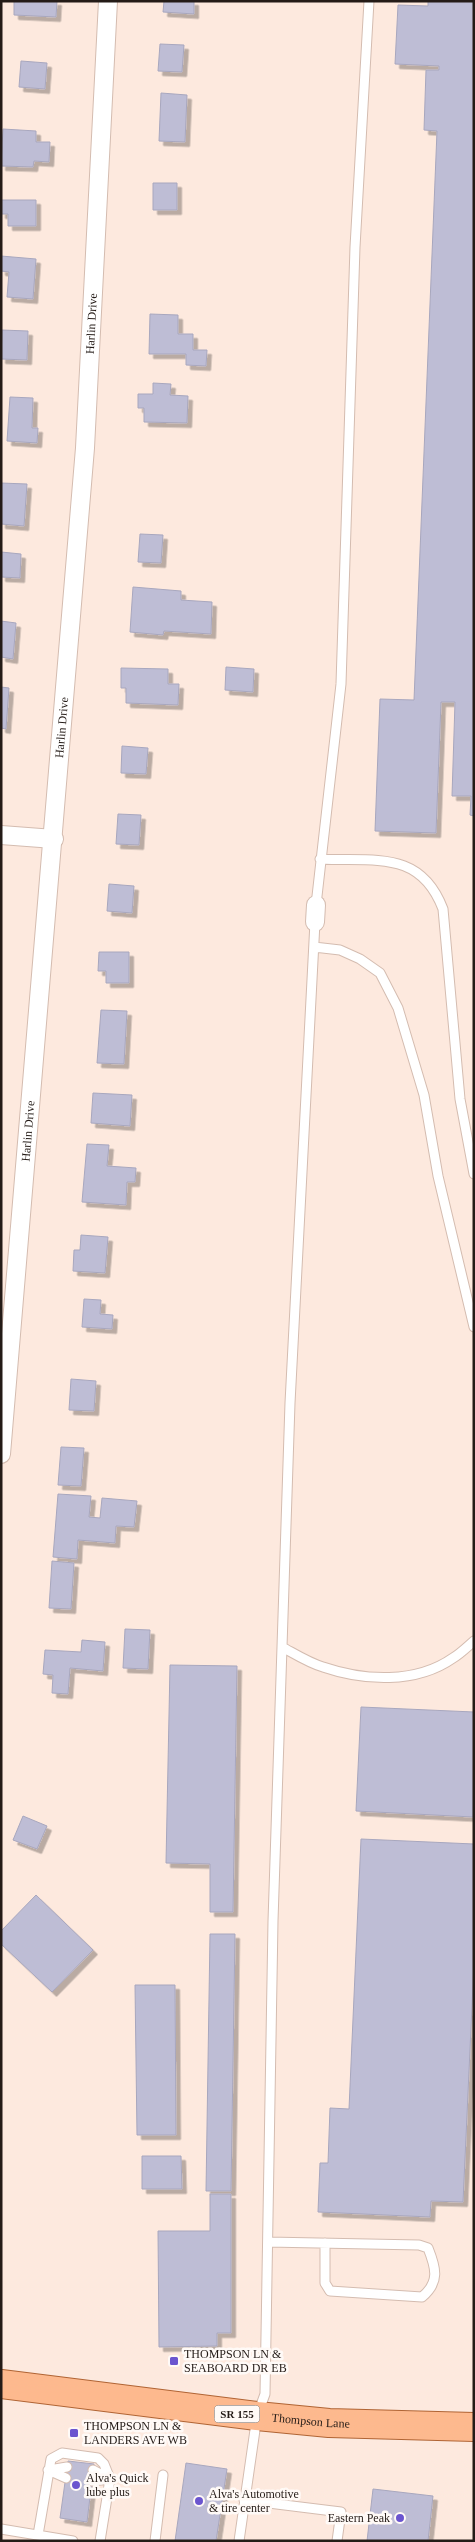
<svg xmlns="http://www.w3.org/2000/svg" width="475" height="2542" viewBox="0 0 475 2542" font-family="'Times New Roman',serif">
<defs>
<filter id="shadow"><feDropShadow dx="4.5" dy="4.5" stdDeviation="0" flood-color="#0004"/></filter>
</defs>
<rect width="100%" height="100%" fill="#fde9de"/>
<path fill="#bebdd5" stroke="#a8a7be" filter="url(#shadow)" d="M14 1H57L56 17 14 15Z
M164 1H194V14L163 12Z
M428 1H474V816L470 815 471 796H452L455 702H441L436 833 375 831 380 699 414 700 437 131 424 130 426 70H439V66L395 64 398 5 428 6Z
M160 44 184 45 182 72 158 71Z
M21 61 47 63 45 89 19 87Z
M161 93 187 95 185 142 159 141Z
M3 129 36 131V142H50L49 162 34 161 33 167 1 166Z
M153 183H177V210H153Z
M1 200H36V226H8V214H1Z
M1 256 36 259 33 299 7 297 9 272 1 271Z
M150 314 178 315V334H193V350H207L206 366 186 365V354H149Z
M2 330 28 331 27 360 1 359Z
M153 383 171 384 170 395 188 396 187 423 144 422V408H138V394H153Z
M10 397 33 398 32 428H38L37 443 7 441Z
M1 483 27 484 24 526 1 524Z
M140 534 163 535 161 563 138 562Z
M1 552 21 554 20 578 1 577Z
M133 587 181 591V600L212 602 211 634 164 631 163 635 130 632Z
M1 621 16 623 13 659 1 657Z
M226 667 254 669 253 692 225 690Z
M121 668 168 669V684H179L178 705 126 703V688H121Z
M1 687 9 688 6 729 1 728Z
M122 746 148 748 146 774 121 773Z
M118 814 141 815 139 845 116 844Z
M109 884 134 886 132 913 107 911Z
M99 952H129V983H106V971H98Z
M101 1010 127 1011 124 1064 97 1063Z
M93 1093 132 1095 130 1126 91 1123Z
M87 1144 109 1145 107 1166 136 1168 135 1182H127L126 1205 82 1202Z
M81 1235 108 1237 105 1273 73 1271 74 1250H80Z
M84 1299 101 1300 100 1314 113 1315 112 1329 82 1327Z
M71 1379 96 1381 94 1411 69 1410Z
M61 1447 84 1448 81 1486 58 1485Z
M58 1494 91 1496 89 1517 100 1518 102 1498 137 1501 134 1527 116 1526 115 1543 78 1540 77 1559 53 1557Z
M52 1561 74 1563 71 1609 49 1608Z
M125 1629 150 1630 148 1669 123 1668Z
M82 1640 105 1642 103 1671 70 1668 68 1694 52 1693 53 1675 43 1674 45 1650 81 1652Z
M170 1665 237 1666 233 1912H210V1864L166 1863Z
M361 1707 474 1712 473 1817 356 1811Z
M23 1816 47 1826 37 1849 13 1840Z
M361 1839 474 1844V1962L463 2202 431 2201 430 2217 318 2212 320 2163H328L330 2108 349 2109Z
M36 1895 93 1950 52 1992 1 1944V1931Z
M210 1934H235L231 2191H206Z
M135 1985H175L176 2135H137Z
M142 2156H181L182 2189H142Z
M210 2194H231V2333H217V2346L159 2347 158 2231H210Z
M68 2461 94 2464 87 2522 60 2518Z
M186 2463 227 2469 216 2541H175Z
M373 2489 433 2496 428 2541H367Z"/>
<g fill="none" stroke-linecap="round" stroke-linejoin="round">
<defs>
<path id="lane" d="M320 859C374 862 420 849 443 909L460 1099 474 1174
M316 905 341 684 355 247 369 1
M314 947 340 950 360 959 380 973 398 1008 424 1095 438 1176 474 1327
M282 1647C295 1654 309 1663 323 1667 364 1681 416 1684 453 1658 460 1654 467 1647 474 1641
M268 2242 419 2245 428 2248C436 2268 440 2282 422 2297L330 2291 325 2283V2243
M48 2470 66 2478
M49 2470 67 2467
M93 2470 110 2479
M92 2481 110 2479
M244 2500 341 2512 337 2541
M1 2529 73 2541
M38 2535 51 2459 62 2453 98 2458 104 2464 110 2479 100 2541
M155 2541 163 2475
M239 2541 257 2416 265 2394 273 1921 290 1403 315 922"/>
<g id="street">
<path d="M1 835 54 839"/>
<path d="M315 922 316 905"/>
<path id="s1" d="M1 1454 85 448 108 1"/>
</g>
<g id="primary">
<path id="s2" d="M1 2384 257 2416 329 2423 474 2427"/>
</g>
</defs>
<use href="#lane" stroke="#d4bcb0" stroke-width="11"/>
<use href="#street" stroke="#d4bcb0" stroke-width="20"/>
<use href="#primary" stroke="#b06434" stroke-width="30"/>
<use href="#lane" stroke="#fff" stroke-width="9"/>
<use href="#street" stroke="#fff" stroke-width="18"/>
<use href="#primary" stroke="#fdb98e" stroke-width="28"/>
</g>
<g fill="#6b55cf" stroke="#fffaf7" stroke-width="2">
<rect x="169" y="2356" width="10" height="10" rx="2.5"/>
<rect x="69" y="2428" width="10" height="10" rx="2.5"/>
<circle cx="76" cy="2485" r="5"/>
<circle cx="199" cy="2501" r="5"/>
<circle cx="400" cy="2518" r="5"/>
</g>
<g text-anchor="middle" stroke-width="5" stroke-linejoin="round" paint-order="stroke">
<rect fill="#fffaf7" stroke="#665e5a" stroke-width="1" x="214.5" y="2405.5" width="45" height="17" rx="4"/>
<g font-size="11" font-weight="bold" fill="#241b17">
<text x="237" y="2418">SR 155</text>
</g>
<g font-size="12" fill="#241b17" stroke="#fffaf7">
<text dy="4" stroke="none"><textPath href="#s1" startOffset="1134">Harlin Drive</textPath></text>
<text dy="4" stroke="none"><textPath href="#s1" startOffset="729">Harlin Drive</textPath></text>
<text dy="4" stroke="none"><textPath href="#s1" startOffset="324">Harlin Drive</textPath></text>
<text dy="4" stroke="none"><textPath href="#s2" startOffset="312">Thompson Lane</textPath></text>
</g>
<g font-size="12" fill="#241b17" stroke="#fffaf7" text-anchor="start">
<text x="184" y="2358">THOMPSON LN &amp;<tspan x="184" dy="14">SEABOARD DR EB</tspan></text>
<text x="84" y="2430">THOMPSON LN &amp;<tspan x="84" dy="14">LANDERS AVE WB</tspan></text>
<text x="86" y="2482">Alva's Quick<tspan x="86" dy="14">lube plus</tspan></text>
<text x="209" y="2498">Alva's Automotive<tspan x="209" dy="14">&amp; tire center</tspan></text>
<text x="390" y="2522" text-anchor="end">Eastern Peak</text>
</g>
</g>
<rect width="475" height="2542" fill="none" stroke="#241b17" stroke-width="5"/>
</svg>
